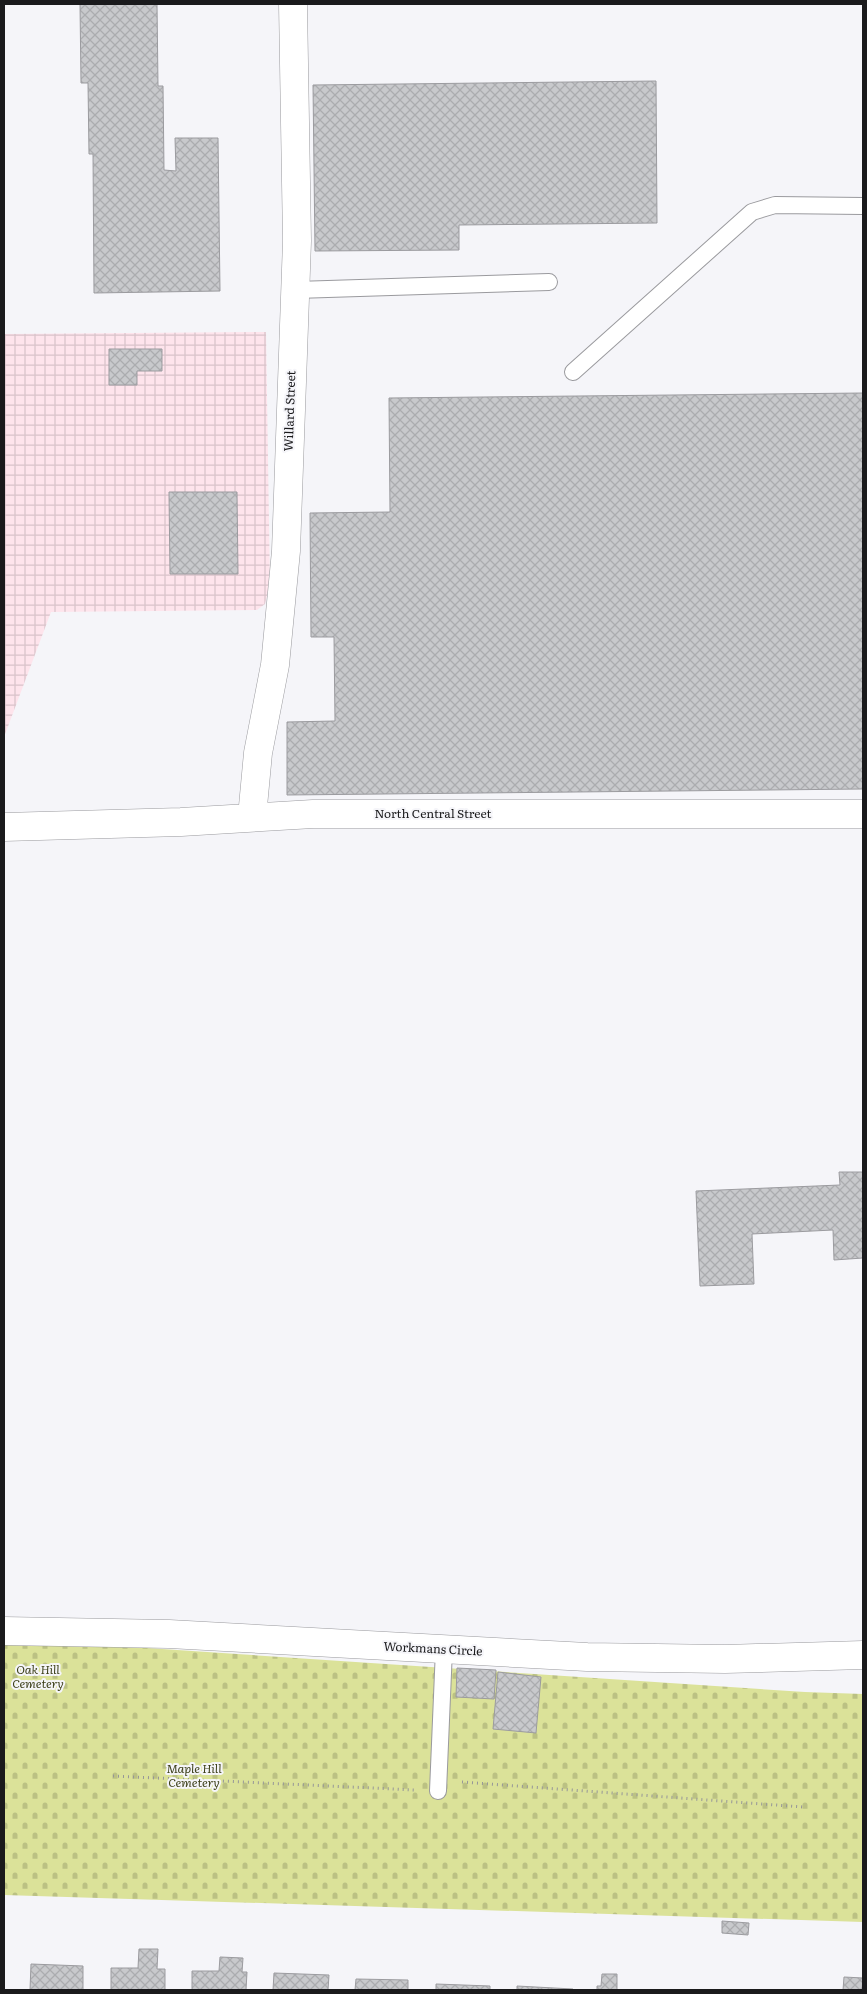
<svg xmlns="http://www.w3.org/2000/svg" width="867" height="1994" viewBox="0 0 867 1994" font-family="Literata,serif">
<defs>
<pattern id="industrial-grid" width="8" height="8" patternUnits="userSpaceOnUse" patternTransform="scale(1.25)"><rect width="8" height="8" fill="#fee4ec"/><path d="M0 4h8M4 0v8" fill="none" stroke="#d9c3ca"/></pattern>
<pattern id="cemetery-stones" width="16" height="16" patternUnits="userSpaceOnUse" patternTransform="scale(1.25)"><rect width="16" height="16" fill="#dbe299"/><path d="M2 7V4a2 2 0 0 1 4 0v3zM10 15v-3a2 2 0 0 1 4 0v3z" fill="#bbc183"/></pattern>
<pattern id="building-cross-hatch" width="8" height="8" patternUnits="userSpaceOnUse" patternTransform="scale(1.25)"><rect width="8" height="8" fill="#c8c9cc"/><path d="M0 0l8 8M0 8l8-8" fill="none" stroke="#abacaf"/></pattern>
</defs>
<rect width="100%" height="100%" fill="#f5f5f9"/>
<path fill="url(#industrial-grid)" d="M266 332 270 584 265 604 257 610 51 612 4 737V334Z"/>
<path fill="url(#cemetery-stones)" d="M4 1643H72L805 1692 863 1694V1922L4 1895Z"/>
<path fill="url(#building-cross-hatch)" stroke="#9b9b9f" d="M80 4H157L158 86H163L164 170 176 171 175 138H218L220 291 94 293 93 154H89L88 83H81Z
M656 81 657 223 459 225V250L315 251 313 85Z
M109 349H162V371H137V385H109Z
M863 393V789L287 795V722L335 721 334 637H311L310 513 390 512 389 398Z
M169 492H237L238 574H170Z
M839 1172H863V1258L834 1260 833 1230 752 1234 754 1284 700 1286 696 1191 840 1185Z
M457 1668 496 1670 494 1699 456 1697Z
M498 1672 541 1677 536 1733 493 1729Z
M722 1921 749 1923 748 1935 722 1933Z
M139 1949H158L157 1969H165V1990H111V1968H138Z
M220 1957 243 1958 242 1972H247L246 1990H192V1971H219Z
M31 1964 83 1966V1990H30Z
M274 1973 329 1975 328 1990H273Z
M602 1974H617V1990H597V1986H601Z
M844 1977 863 1978 862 1990H843Z
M356 1979 408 1980V1990H355Z
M436 1984 490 1986V1990H436Z
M517 1986 573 1989V1990H517Z"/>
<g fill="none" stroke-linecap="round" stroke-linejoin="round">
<defs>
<path id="service" d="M296 290 549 282
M573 372 752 212 775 205 863 206
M438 1791 444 1649"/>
<path id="minor" d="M252 817 258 753 275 665 286 551 297 241 293 4
M4 827 181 822 313 814H863
M4 1631 169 1634 587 1657 725 1659 863 1655"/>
</defs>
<use href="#service" stroke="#9a9a9e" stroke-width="18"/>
<use href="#minor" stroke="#9a9a9e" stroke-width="29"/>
<path stroke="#959598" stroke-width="3" stroke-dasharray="1 4" stroke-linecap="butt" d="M113 1776 415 1790
M462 1782 803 1807"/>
<use href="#service" stroke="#fff" stroke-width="16"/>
<use href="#minor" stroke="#fff" stroke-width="28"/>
</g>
<g text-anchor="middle" stroke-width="4" stroke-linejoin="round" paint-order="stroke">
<g font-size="12" fill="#1a1a1c" stroke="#f5f5f9">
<text transform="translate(290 411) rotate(-88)" y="4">Willard Street</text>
<text x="433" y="818">North Central Street</text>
<text transform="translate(433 1649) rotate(3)" y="4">Workmans Circle</text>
</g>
<g font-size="12" font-style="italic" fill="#3d401a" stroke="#f5f5f9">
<text x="38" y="1674">Oak Hill<tspan x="38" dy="14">Cemetery</tspan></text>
<text x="194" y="1773">Maple Hill<tspan x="194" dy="14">Cemetery</tspan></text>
</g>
</g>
<rect width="867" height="1994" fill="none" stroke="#1a1a1c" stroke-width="10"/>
</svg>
